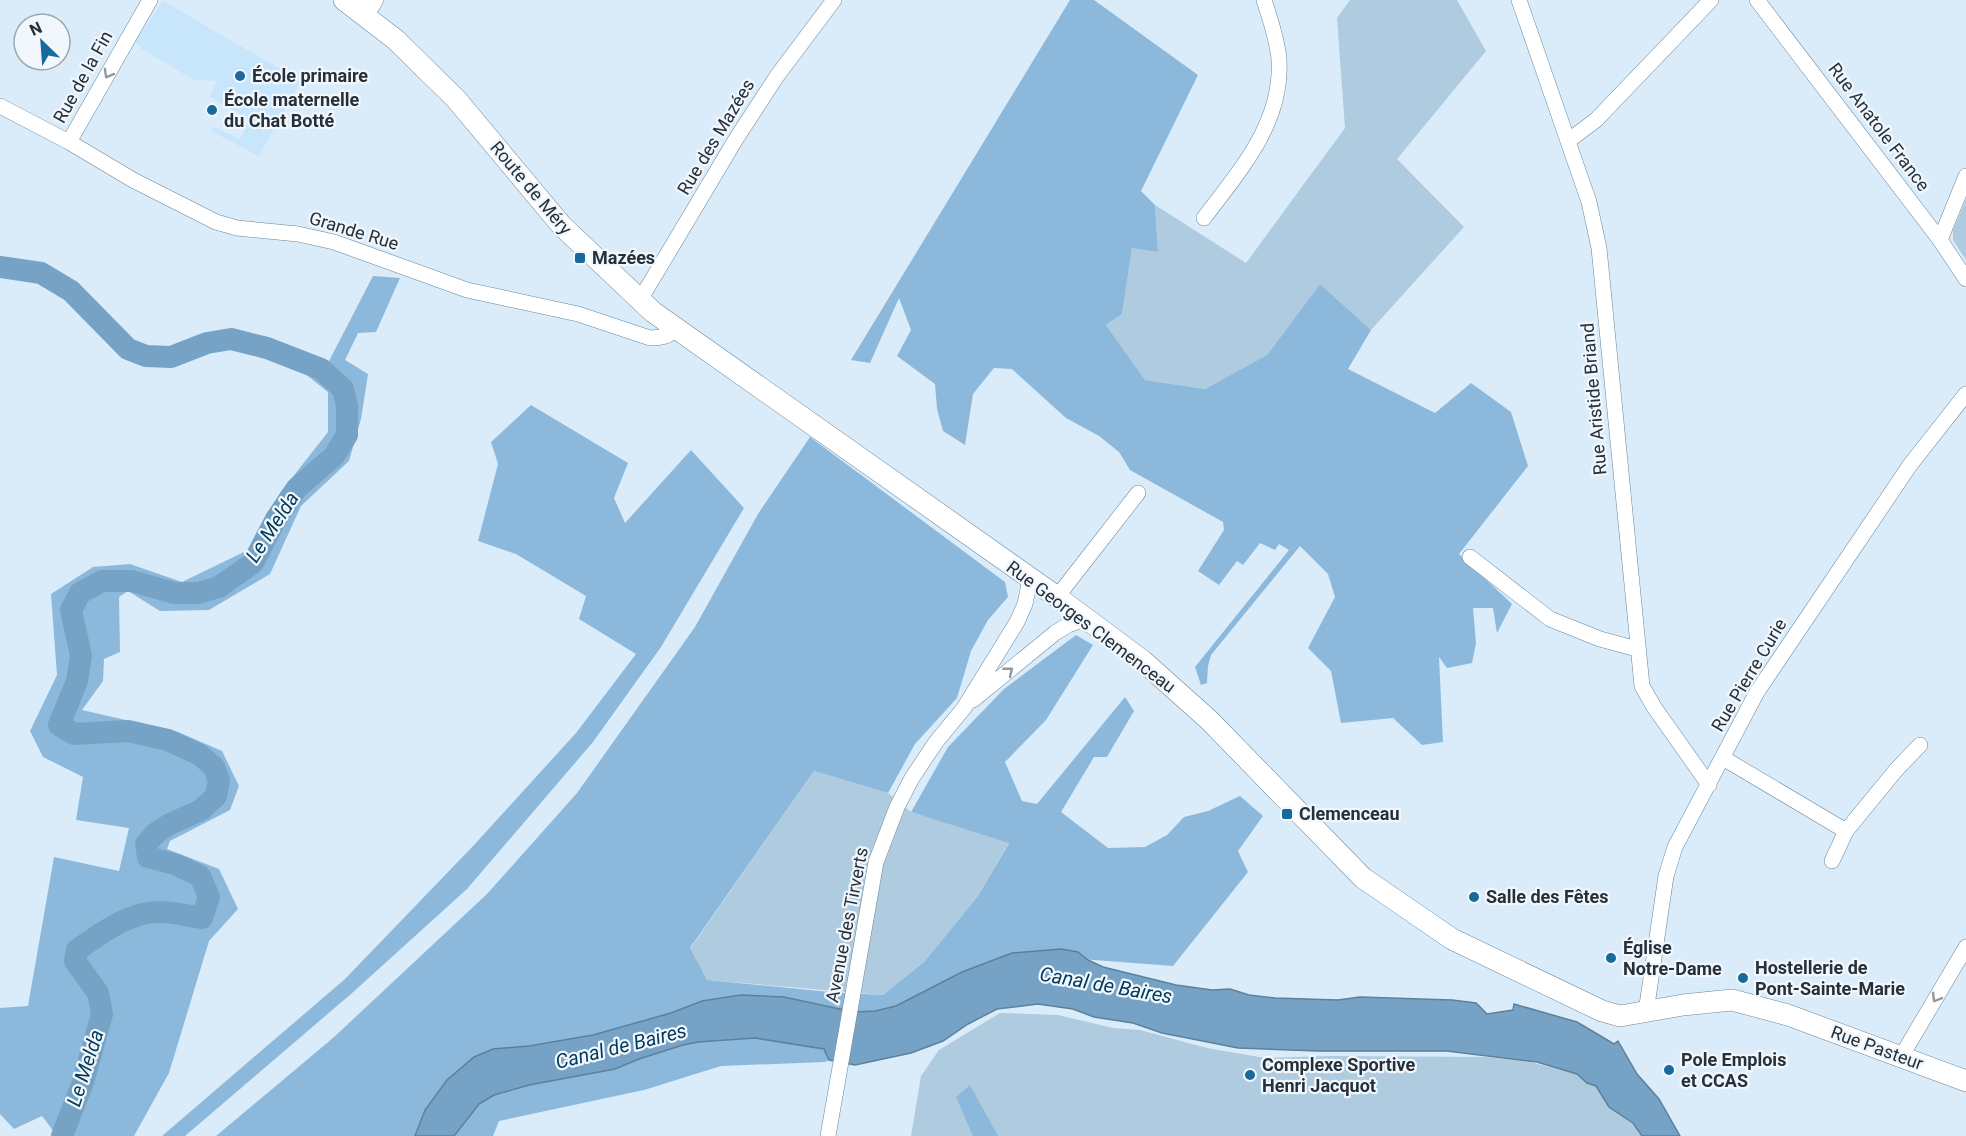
<svg xmlns="http://www.w3.org/2000/svg" width="1966" height="1136" viewBox="0 0 1966 1136" font-family="Roboto,sans-serif">
<rect width="100%" height="100%" fill="#daecfa"/>
<path fill="#c7e5fb" d="M163 1 301 81 259 156 211 131 214 127 240 139 249 120 209 96 218 81 194 80 140 48 141 46 135 42Z"/>
<path fill="#afcbdf" d="M1350 0H1457L1486 51 1397 159 1464 227 1371 330 1320 284 1267 355 1205 389 1145 380 1106 325 1122 314 1132 247 1158 252 1155 205 1246 263 1345 128 1337 18Z
M1966 199V260L1953 240V230Z
M814 771 888 793 911 812 1009 842 978 896 924 962 883 995 707 980 690 949Z
M1000 1013 1058 1015 1113 1028 1140 1030 1207 1048 1265 1058 1329 1056 1486 1057 1530 1062 1577 1074 1602 1089 1634 1125 1641 1136H911L921 1076 939 1050Z"/>
<path fill="#8cb9db" d="M1070 0H1094L1198 75 1141 191 1155 205 1158 252 1132 248 1122 314 1106 325 1145 380 1205 389 1267 355 1320 284 1371 330 1348 369 1435 413 1471 383 1511 412 1528 466 1459 554 1512 604 1497 633 1493 608H1473L1476 643 1472 663 1447 668 1439 657 1443 742 1422 745 1393 718 1341 723 1331 671 1308 648 1335 597 1328 574 1300 546 1211 655 1208 666 1207 683 1201 685 1195 667 1289 550 1279 544 1275 550 1260 543 1243 565 1237 561 1219 585 1198 571 1224 530 1223 522 1130 470 1119 452 1099 436 1066 418 1012 369 994 368 973 394 965 445 943 431 937 409 935 384 897 356 911 330 899 298 870 363 851 360Z
M373 276 400 278 376 332 358 333 345 360 368 374 361 419 349 461 301 506 270 574 209 610 160 611 128 591 119 597 120 652 104 659 103 681 82 710 178 732 222 751 239 786 230 810 170 841 167 849 219 869 238 909 209 941 169 1073 134 1136H57L42 1116 14 1129 0 1114V1008L28 1006 54 857 119 871 129 828 76 820 83 777 43 757 30 731 57 675 51 594 93 567 130 564 182 582 248 550 280 493 328 432V392L295 366 329 361Z
M531 405 628 463 614 498 625 523 691 450 744 508 661 647 593 742 467 889 351 994 185 1136H162L345 979 474 845 576 733 636 654 579 619 586 596 516 554 478 541 498 464 491 442Z
M810 437 1005 582 1008 597 988 620 971 651 957 698 915 744 888 793 814 771 690 948 707 980 830 992 883 995 924 962 978 896 1009 843 911 812 948 747 1004 689 1076 635 1093 645 1046 720 1005 762 1022 801 1037 804 1125 697 1134 711 1107 757H1094L1061 812 1108 848 1145 847 1167 835 1184 817 1208 811 1240 796 1263 816 1238 851 1248 872 1173 966 1028 955 825 1062 721 1066 644 1090 499 1121 493 1136H216L333 1038 487 894 577 793 695 627 758 514Z
M970 1085 998 1136H973L956 1097Z"/>
<path fill="#76a3c5" stroke="#5e809b" stroke-width="1.5" d="M1061 949 1078 952 1088 960 1103 967 1176 985 1212 990 1230 989 1249 995 1275 998 1338 1000 1360 997 1452 1000 1476 1003 1487 1014 1513 1010 1514 1004 1577 1022 1614 1044 1618 1041 1637 1074 1659 1099 1680 1136H1642L1633 1123 1609 1107 1596 1086 1587 1083 1577 1074 1537 1062 1447 1051H1318L1238 1048 1162 1033 1133 1023 1094 1017 1073 1009 1038 1004 997 1009 968 1024 943 1041 911 1053 855 1065 829 1060 824 1049 755 1038 698 1042 683 1045 639 1059 615 1069 529 1085 494 1095 479 1104 454 1136H415L425 1110 447 1080 474 1057 493 1049 529 1046 593 1035 671 1013 702 1001 741 995 784 997 854 1012 875 1011 896 1006 962 972 1012 953Z"/>
<g fill="none" stroke-linecap="round" stroke-linejoin="round">
<path stroke="#76a3c5" stroke-width="22" d="M0 267 41 273 71 291 128 349 146 356 171 357 207 343 231 339 267 348 321 369 343 389 347 406V435L334 456 297 488 276 519 253 563 219 587 198 593H174L132 581H102L80 593 71 610 81 656 77 681 59 725 74 734 128 731 168 740 200 755 214 767 219 781 216 796 201 810 170 824 156 833 146 844 148 857 177 865 200 876 209 897 202 918C189 916 174 912 160 912 130 911 100 934 77 950L75 961 98 993 102 1014 83 1082 62 1136"/>
<defs>
<path id="minor" d="M1519 0 1589 202 1599 248 1642 686 1654 707 1709 785
M1757 0 1940 240 1966 279
M0 106 69 142 133 180 216 222 237 228 298 234 334 242 467 290 578 314 650 338C660 338 670 337 675 328
M1568 141 1596 120 1711 0
M69 142 150 0
M1204 218C1240 170 1283 123 1279 59 1277 38 1270 19 1264 0
M1940 240 1966 176
M640 300 736 139 777 76 834 0
M1470 557 1550 619 1600 639 1637 649
M1057 597 1138 493
M973 700 1055 633 1068 625 1085 619
M1723 758 1846 831 1896 770 1920 745
M1832 861 1846 831
M1646 1012 1666 876 1675 847 1757 692 1910 465 1966 394
M1901 1057 1966 947
M828 1136 876 862 897 807 912 778 936 742 964 708 1017 622 1025 604 1030 579"/>
<path id="tertiary" d="M364 14 373 0"/>
<path id="secondary" d="M344 0 396 40 456 99 562 226 653 312 1057 597 1143 661 1209 720 1363 878 1452 939 1602 1011 1620 1016 1683 1005 1732 1000 1788 1015 1966 1081"/>
</defs>
<use href="#minor" stroke="#6a869a" stroke-width="16"/>
<use href="#tertiary" stroke="#6a869a" stroke-width="21"/>
<use href="#secondary" stroke="#6a869a" stroke-width="22"/>
<use href="#minor" stroke="#fff" stroke-width="15"/>
<use href="#tertiary" stroke="#fff" stroke-width="20"/>
<use href="#secondary" stroke="#fff" stroke-width="21"/>
</g>
<defs><path id="oneway-chevron" d="M-2-3.5L2.5 0L-2 3.5" fill="none" stroke-width="1.6" stroke-linecap="round" stroke-linejoin="round" transform="scale(1.5)"/></defs>
<g stroke="#92989c">
<use href="#oneway-chevron" transform="translate(108 74) rotate(119)"/>
<use href="#oneway-chevron" transform="translate(1009 671) rotate(-39)"/>
<use href="#oneway-chevron" transform="translate(1936 998) rotate(120)"/>
</g>
<g fill="#176a9b" stroke="#f1f7fc" stroke-width="2">
<circle cx="240" cy="76" r="6"/>
<circle cx="212" cy="110" r="6"/>
<rect x="574" y="252" width="12" height="12" rx="3"/>
<rect x="1281" y="808" width="12" height="12" rx="3"/>
<circle cx="1474" cy="897" r="6"/>
<circle cx="1611" cy="958" r="6"/>
<circle cx="1743" cy="978" r="6"/>
<circle cx="1669" cy="1070" r="6"/>
<circle cx="1250" cy="1075" r="6"/>
</g>
<g text-anchor="middle" stroke-width="4.5" stroke-linejoin="round" paint-order="stroke">
<g font-size="18" font-weight="bold" fill="#253039" stroke="#f1f7fc" text-anchor="start">
<text x="252" y="82">École primaire</text>
<text x="224" y="106">École maternelle<tspan x="224" dy="21">du Chat Botté</tspan></text>
<text x="592" y="264">Mazées</text>
<text x="1299" y="820">Clemenceau</text>
<text x="1486" y="903">Salle des Fêtes</text>
<text x="1623" y="954">Église<tspan x="1623" dy="21">Notre-Dame</tspan></text>
<text x="1755" y="974">Hostellerie de<tspan x="1755" dy="21">Pont-Sainte-Marie</tspan></text>
<text x="1681" y="1066">Pole Emplois<tspan x="1681" dy="21">et CCAS</tspan></text>
<text x="1262" y="1071">Complexe Sportive<tspan x="1262" dy="21">Henri Jacquot</tspan></text>
</g>
<g font-size="18" fill="#253039" stroke="#f1f7fc">
<text transform="translate(83 77) rotate(-61)" y="6">Rue de la Fin</text>
<text transform="translate(1879 127) rotate(53)" y="6">Rue Anatole France</text>
<text transform="translate(716 137) rotate(-59)" y="6">Rue des Mazées</text>
<text transform="translate(531 188) rotate(50)" y="6">Route de Méry</text>
<text transform="translate(354 231) rotate(17)" y="6">Grande Rue</text>
<text transform="translate(1594 399) rotate(-95)" y="6">Rue Aristide Briand</text>
<text transform="translate(1091 627) rotate(37)" y="6">Rue Georges Clemenceau</text>
<text transform="translate(1749 675) rotate(-59)" y="6">Rue Pierre Curie</text>
<text transform="translate(847 925) rotate(-79)" y="6">Avenue des Tirverts</text>
<text transform="translate(1877 1048) rotate(20)" y="6">Rue Pasteur</text>
</g>
<g font-size="20" font-style="italic" fill="#00395a" stroke="#f1f7fc">
<text transform="translate(272 527) rotate(-57)" y="7">Le Melda</text>
<text transform="translate(1106 985) rotate(10)" y="7">Canal de Baires</text>
<text transform="translate(621 1046) rotate(-14)" y="7">Canal de Baires</text>
<text transform="translate(85 1068) rotate(-72)" y="7">Le Melda</text>
</g>
</g>
<g transform="translate(42 42) rotate(335)"><circle r="28" fill="#f1f7fc" stroke="#9fa7ae" stroke-width="1.5"/>
<path d="M0-4.5L10 22L0 15L-10 22Z" fill="#176a9b"/>
<text y="-9" font-size="16" font-weight="bold" text-anchor="middle" fill="#253039">N</text>
</g>
</svg>
